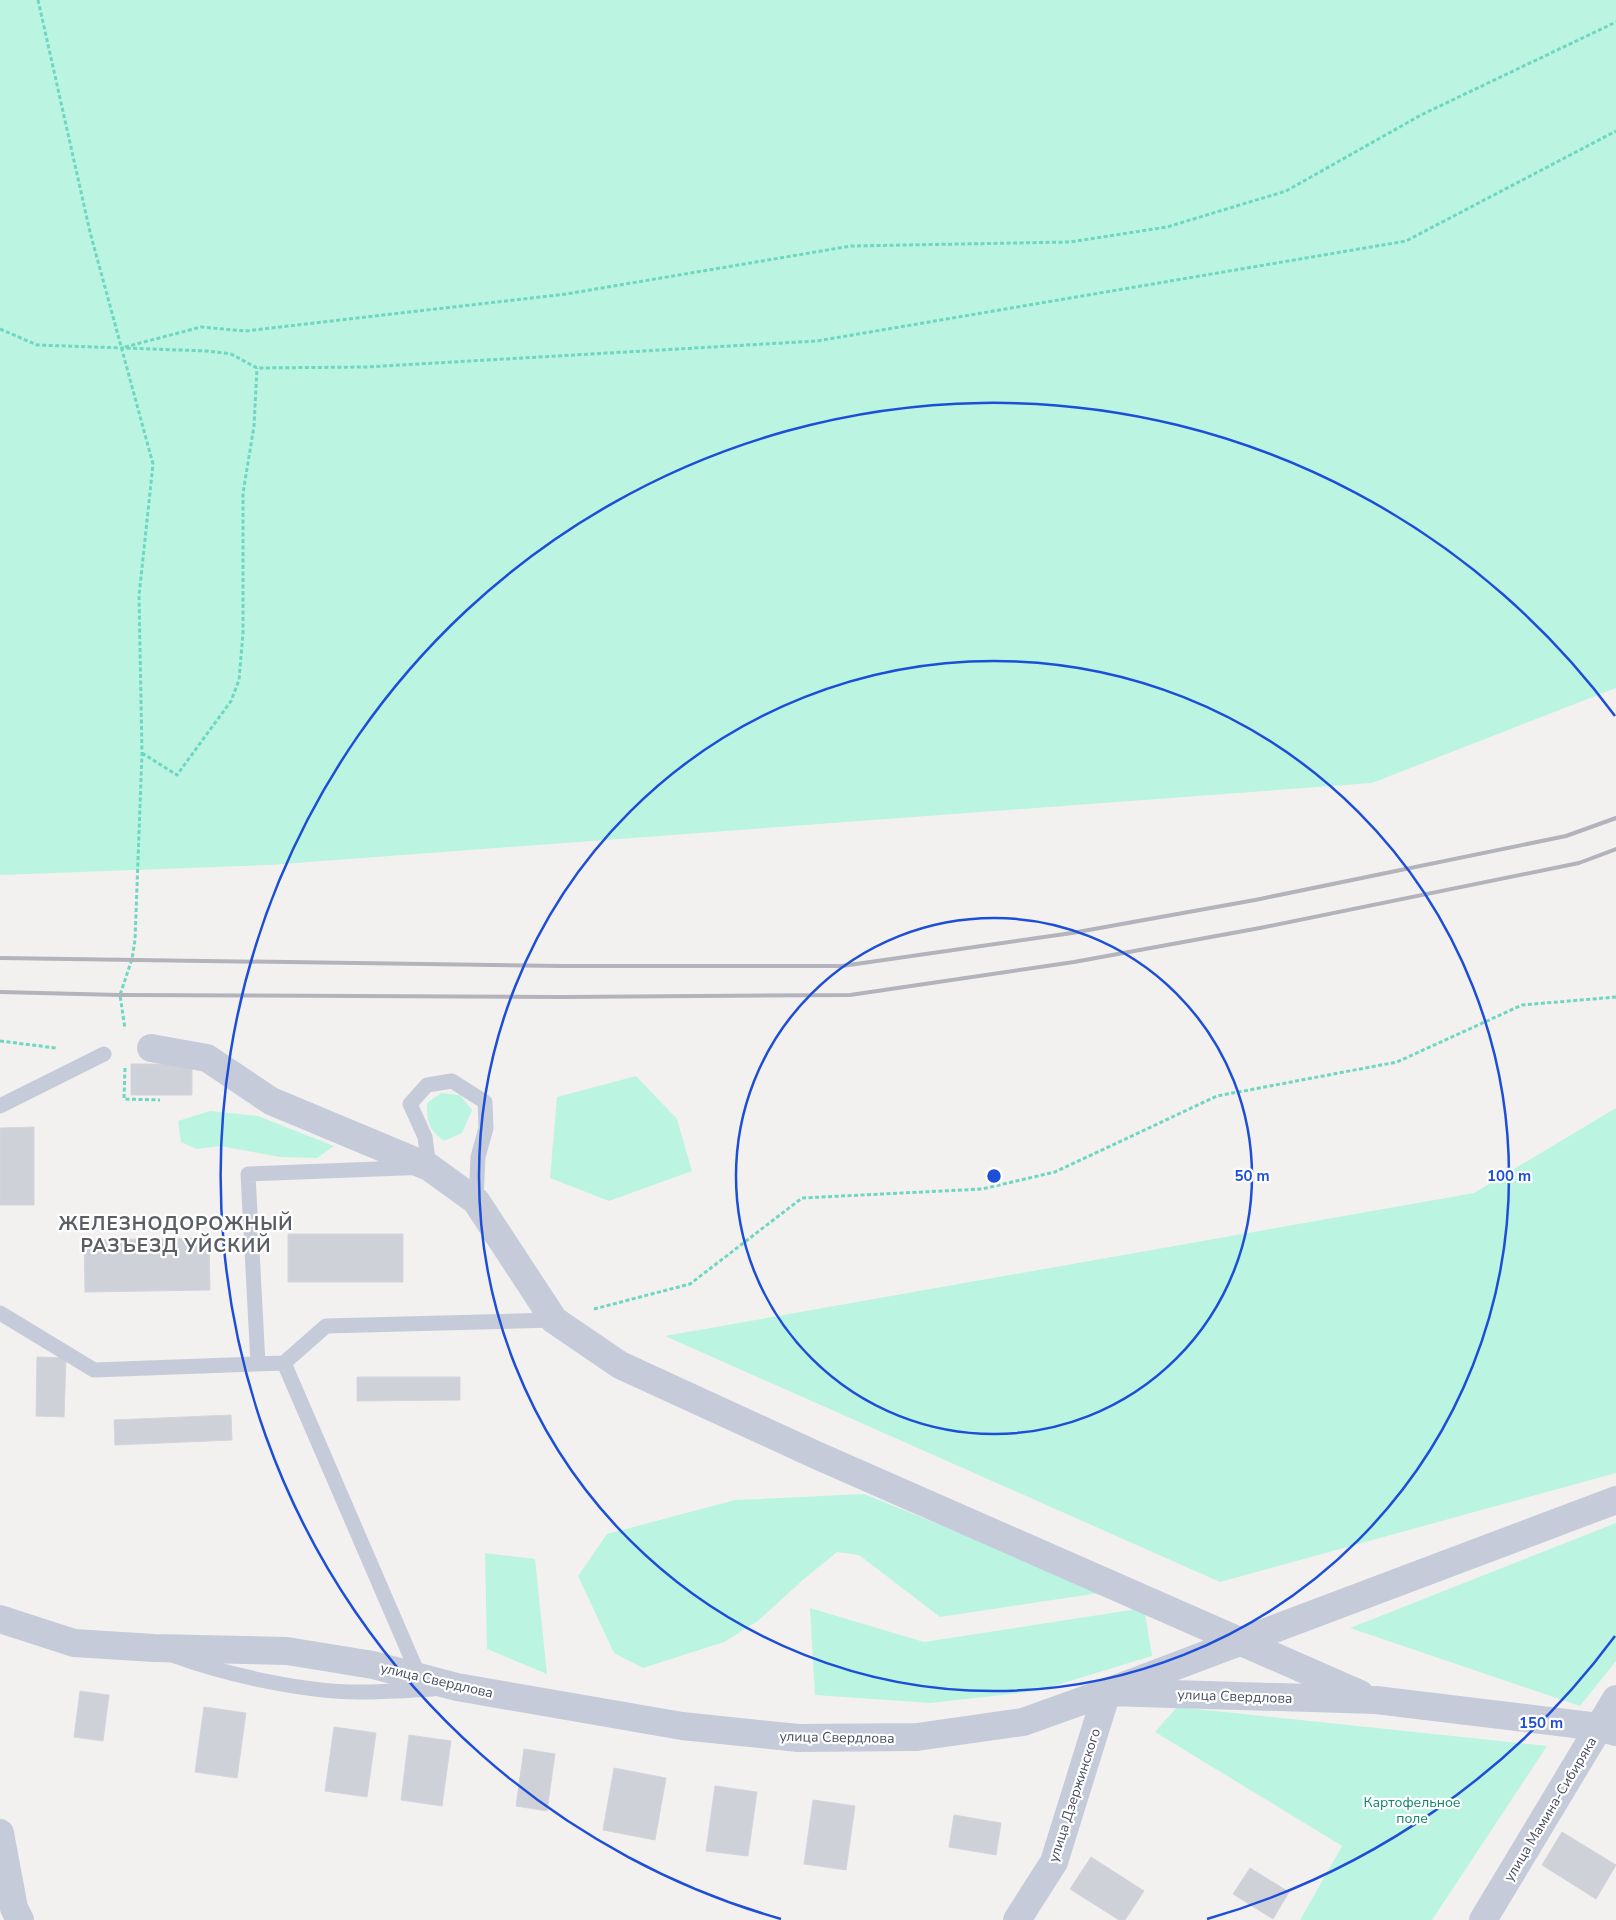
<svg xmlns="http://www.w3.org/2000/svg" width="1616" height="1920" viewBox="0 0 1616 1920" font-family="'Nunito Sans',sans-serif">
<rect width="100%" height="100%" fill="#f3f1f0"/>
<path fill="#bbf5e1" d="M0 0H1616V688L1372 783 269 865 0 875Z
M636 1076 677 1119 692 1171 609 1201 550 1178 557 1097Z
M441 1093 460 1095 472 1110 462 1133 444 1141C428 1129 427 1121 427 1103Z
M1616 1108V1473L1220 1582 665 1336 1474 1193Z
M210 1111 258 1116 334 1146 317 1158 280 1157 220 1146 197 1149 181 1142 178 1121Z
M864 1494 1106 1592 940 1617 859 1555 837 1552 804 1579 758 1621 724 1642 643 1668 614 1653 578 1576 607 1534 735 1500Z
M1616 1523V1661L1580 1706 1350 1628Z
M485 1553 535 1559 547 1674 487 1649Z
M810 1608 924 1642 1144 1608 1152 1656 1037 1691 930 1703 815 1695Z
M1177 1707 1547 1746 1432 1920H1300L1342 1846 1155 1732Z"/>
<path fill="#cfd1d8" stroke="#d4d4dc" d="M131 1064H192V1095H131Z
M34 1127V1205H0V1128Z
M288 1234H403V1282H288Z
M209 1238 210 1290 85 1292 84 1240Z
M37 1357 66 1358 64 1417 36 1416Z
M357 1377H460V1400L357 1401Z
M231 1415 232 1440 115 1445 114 1420Z
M80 1691 109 1695 103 1741 74 1737Z
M204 1707 246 1713 237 1778 195 1772Z
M334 1727 376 1733 367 1797 325 1791Z
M409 1735 451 1741 442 1806 401 1800Z
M524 1749 555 1754 547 1811 516 1806Z
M614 1768 666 1778 655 1840 603 1830Z
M715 1786 757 1792 748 1856 706 1851Z
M813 1800 855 1806 846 1870 804 1864Z
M954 1815 1001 1823 996 1855 949 1847Z
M1562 1832 1616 1865 1596 1899 1542 1865Z
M1091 1857 1144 1891 1125 1920H1119L1070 1889Z
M1250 1868 1289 1892 1273 1919 1233 1894Z"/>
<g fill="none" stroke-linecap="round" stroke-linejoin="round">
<path stroke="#6ed7c0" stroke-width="3" stroke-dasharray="4 2.5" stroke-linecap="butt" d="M38 0 90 232 153 464 139 596 142 753 135 940 132 959 120 995 125 1029
M0 329 37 345 208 351 231 354 257 368 367 367 817 341 1406 241 1616 131
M125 347 201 327 245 331 566 294 851 246 1070 242 1167 227 1286 191 1421 115 1616 22
M142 753 177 775 231 701 239 680 243 633V493L254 426 257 368
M0 1041 56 1048
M125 1068 124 1099 160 1100
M594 1309 690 1284 802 1198 982 1189 1055 1172 1217 1096 1397 1062 1522 1005 1616 997"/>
<path stroke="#c6cbda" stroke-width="15" d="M0 1106 104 1054
M0 1313 94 1370 284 1363 326 1326 554 1320
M284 1363 419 1676
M258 1364 248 1174 429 1167 425 1137 410 1104 427 1085 452 1081 485 1102 486 1128 478 1157 476 1201
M175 1656C227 1675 308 1693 363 1692 387 1692 410 1690 433 1689"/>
<path stroke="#c6cbda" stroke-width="28" d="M151 1048 207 1058 271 1101 429 1167 476 1201 554 1320 620 1365 816 1455 1360 1694
M0 1619 74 1643 154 1648 287 1651 373 1665 457 1687 682 1726 798 1738 917 1737 1023 1722 1107 1692 1376 1700 1599 1727 1616 1732
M0 1833 14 1908 20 1920
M1017 1920 1054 1862 1107 1692 1616 1500
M1483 1920 1616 1699"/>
<path stroke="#b2b3bb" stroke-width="4" d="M0 958 562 966H842L1072 933 1255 900 1566 836 1616 818
M0 992 120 995 563 997 850 995 1074 962 1260 928 1579 863 1616 849"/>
</g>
<g fill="none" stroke="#1d4ed8" stroke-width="2.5">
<circle cx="994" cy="1176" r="258"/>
<circle cx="994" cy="1176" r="515"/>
<path d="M1615 1636A773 773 0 0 1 1207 1919M781 1919A773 773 0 1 1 1615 716"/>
</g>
<g text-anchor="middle" stroke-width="4.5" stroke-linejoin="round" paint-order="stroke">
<g font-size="14" fill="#464d60" stroke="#fff">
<text transform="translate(437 1680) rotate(13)" y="5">улица Свердлова</text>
<text transform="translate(1235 1696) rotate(2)" y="5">улица Свердлова</text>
<text transform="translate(837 1737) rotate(1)" y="5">улица Свердлова</text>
<text transform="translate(1074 1795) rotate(-72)" y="5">улица Дзержинского</text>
<text transform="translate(1550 1809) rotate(-59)" y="5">улица Мамина-Сибиряка</text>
</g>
<g font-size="14" fill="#0d866a" stroke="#fff">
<text x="1412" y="1807">Картофельное<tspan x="1412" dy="16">поле</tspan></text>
</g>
<g font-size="19" font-weight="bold" letter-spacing="1" fill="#5c5e66" stroke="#fff">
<text x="176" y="1230">ЖЕЛЕЗНОДОРОЖНЫЙ<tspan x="176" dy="22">РАЗЪЕЗД УЙСКИЙ</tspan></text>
</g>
</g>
<circle cx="994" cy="1176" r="8" fill="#1d4ed8" stroke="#fff" stroke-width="2.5"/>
<g font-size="15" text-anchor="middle" font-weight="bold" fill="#1d4ed8" stroke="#fff" stroke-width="4.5" stroke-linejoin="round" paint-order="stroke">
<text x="1252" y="1181">50 m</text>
<text x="1509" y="1181">100 m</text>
<text x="1541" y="1728">150 m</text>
</g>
</svg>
